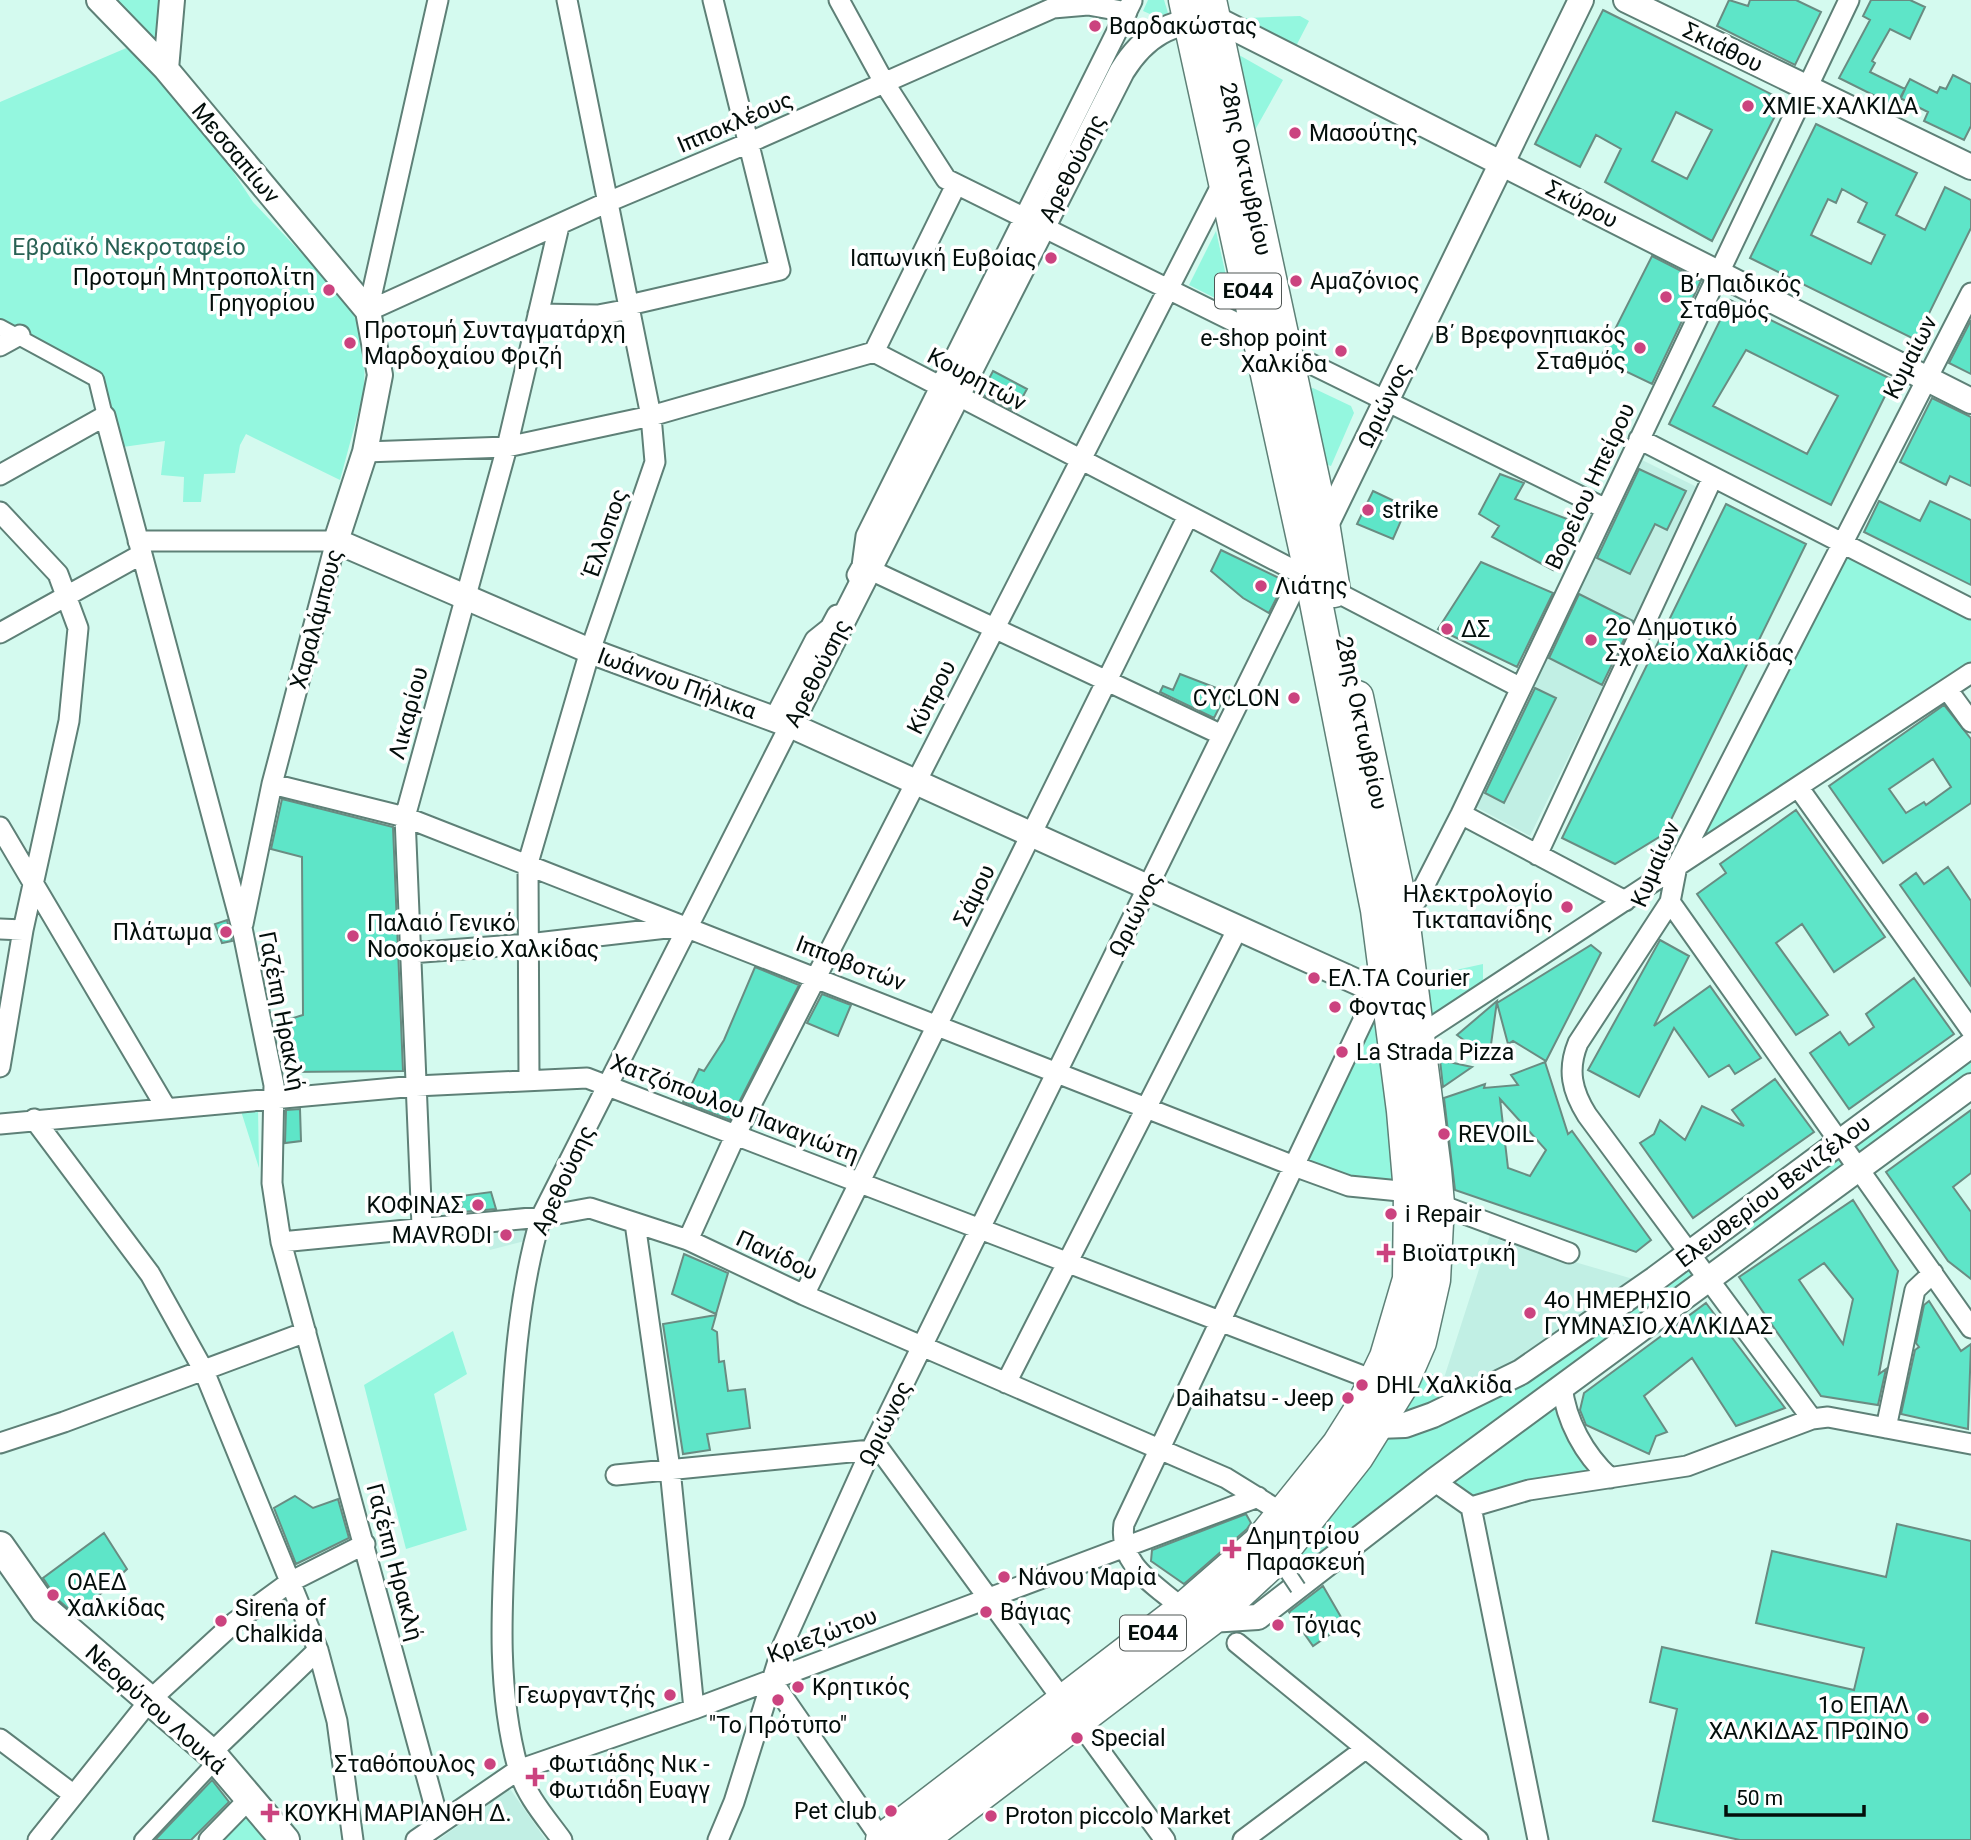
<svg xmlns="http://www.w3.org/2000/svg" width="1971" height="1840" viewBox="0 0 1971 1840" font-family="Roboto,sans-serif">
<rect width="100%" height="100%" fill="#d4faef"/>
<path fill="#c1efe4" d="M1642 460 1699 488 1530 836 1474 806Z
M525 1226V1241L490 1250 484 1229Z
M1490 1235 1499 1240 1640 1281 1528 1362 1472 1388 1444 1378Z
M510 1789 546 1840H438Z"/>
<path fill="#94f7df" d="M99 0H172L166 69 253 202 342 296 360 326 365 354 364 391 340 480 246 434 240 445 235 473 204 474 201 502H183L184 477 161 475 165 441 123 447 104 381 0 326V102L138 43Z
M1148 0H1164L1168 13 1157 17 1143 11Z
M1300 16 1309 21 1295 48 1244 23 1246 18Z
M1239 55 1283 80 1255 130 1237 57Z
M1216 231 1233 307 1189 285Z
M1313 388 1351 406 1354 413 1331 466 1322 463 1307 390Z
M1843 544 1971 609V673L1677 866Z
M1483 964V985L1417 1037 1411 1366 1472 1389 1691 1253 1710 1278 1563 1386 1610 1478 1471 1507 1434 1481 1300 1581 1278 1557 1376 1381 1410 1192 1294 1166 1377 991 1410 980Z
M1971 1045V1086L1759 1242 1741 1216Z
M240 1108 258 1109 259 1168Z
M453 1331 467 1374 434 1394 467 1530 406 1549 364 1385Z
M251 1797 285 1840H210Z"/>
<path fill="#5ee5c8" stroke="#698c82" stroke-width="2" fill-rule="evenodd" d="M1729 0 1748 6 1750 0H1796L1821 12 1795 65 1717 26Z
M1871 0H1910L1925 7 1910 39 1890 29 1872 61 1875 63 1870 72 1905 89 1897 107 1839 78 1870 20 1863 16Z
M1603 10 1783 100 1712 241 1605 182 1621 149 1596 135 1580 167 1535 144ZM1676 112 1712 130 1687 179 1652 161Z
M1953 75 1971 84V126L1964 140 1924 121 1928 112 1900 98 1910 79 1937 93 1940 87 1946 89Z
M1816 124 1917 173 1896 215 1925 230 1945 187 1971 200V228L1916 340 1750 258ZM1842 189 1867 203 1858 222 1885 235 1871 264 1811 235 1828 199 1836 203Z
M1652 256 1701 281 1652 384 1600 359Z
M1730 300 1893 380 1831 505 1669 424ZM1746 350 1838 396 1807 454 1713 406Z
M1971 320V374L1949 363Z
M993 371 1027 389 1015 411 981 394Z
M1932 398 1971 417V486L1950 476 1946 485 1900 462Z
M1639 469 1686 491 1667 530 1655 524 1630 574 1597 558Z
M1500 474 1524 483 1515 499 1575 522 1553 570 1492 537 1499 526 1479 514Z
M1373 491 1407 507 1393 539 1357 524Z
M1879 501 1920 521 1930 501 1971 520V585L1864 532Z
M1726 504 1806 544 1664 834 1615 864 1562 838Z
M1221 550 1285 581 1269 613 1243 598 1211 571Z
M1481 562 1553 593 1517 667 1438 629Z
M1579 594 1633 621 1602 685 1549 658Z
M1180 674 1227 692 1214 718 1160 692 1163 686 1173 690Z
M1535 688 1556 698 1504 803 1485 793Z
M1944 705 1971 739V803L1883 863 1829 786ZM1933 759 1951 787 1926 805 1924 802 1906 813 1889 789Z
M282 799 393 827 403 1071 288 1072 277 1023 303 1015 302 857 271 849Z
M1796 810 1885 937 1834 972 1802 924 1776 943 1828 1015 1796 1035 1697 894 1726 873 1720 864Z
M1948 867 1971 901V986L1900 885 1916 873 1924 884Z
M227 920 232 941 222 943 215 924Z
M1660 940 1689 956 1654 1026 1710 986 1761 1058 1735 1074 1729 1065 1709 1077 1674 1028 1639 1097 1588 1070Z
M1591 945 1601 953 1546 1061 1513 1041 1508 1044 1497 1003Z
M755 967 799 985 730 1120 683 1102 699 1069 704 1071 724 1040Z
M1914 978 1954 1034 1849 1109 1810 1053 1840 1032 1849 1045 1874 1027 1866 1014Z
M822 994 851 1005 838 1036 807 1023Z
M1497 1001 1489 1059 1457 1035Z
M1440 1060 1472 1067 1443 1087Z
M1545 1062 1568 1134 1572 1131 1651 1240 1636 1252 1455 1190 1444 1098 1485 1084 1484 1088 1518 1085 1511 1075ZM1500 1099 1546 1150 1530 1176 1508 1168Z
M1775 1079 1814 1132 1693 1218 1640 1143 1654 1134 1660 1120 1685 1140 1702 1106 1744 1126 1732 1110Z
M300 1109 301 1141 285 1143 286 1110Z
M1971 1110V1173L1953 1187 1971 1212V1279L1948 1261 1886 1172Z
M491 1192 496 1209 462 1212 461 1196Z
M1853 1200 1898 1271 1879 1374 1886 1369 1878 1405 1821 1396 1739 1277ZM1824 1263 1853 1299 1843 1344 1799 1280Z
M684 1254 728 1273 716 1314 672 1294Z
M1929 1301 1961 1351 1971 1344 1968 1429 1901 1414 1915 1350 1919 1347 1916 1343 1924 1305Z
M1706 1303 1785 1408 1736 1426 1692 1358 1644 1396 1667 1432 1656 1436 1649 1454 1586 1425 1580 1410 1584 1393Z
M716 1315 712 1329 717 1332 719 1362 724 1361 728 1391 745 1389 750 1428 707 1434 710 1450 683 1454 663 1324Z
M295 1496 313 1508 338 1499 349 1538 296 1564 274 1508Z
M1246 1514 1251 1523 1247 1529 1184 1584 1151 1561 1152 1550Z
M1897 1524 1971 1541V1840H1740L1653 1821 1677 1709 1650 1702 1662 1647 1854 1690 1864 1648 1756 1623 1772 1551 1886 1577Z
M104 1533 127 1569 77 1616 57 1599 43 1578Z
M1323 1586 1345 1624 1313 1646 1289 1612Z
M212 1780 229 1802 191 1840H155Z"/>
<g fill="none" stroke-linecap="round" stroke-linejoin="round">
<defs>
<path id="pedestrian" d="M0 327 96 379 105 416
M142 1840 217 1760"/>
<path id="minor" d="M839 0 885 84 946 179 1257 333
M629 305 780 270 713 0
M368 311 608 202 746 144 1053 8 1088 5 1127 12
M368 311 438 0
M538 314 598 315 630 309
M0 346 20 335
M874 352 956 185
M1288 366 1307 362 1606 509
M1639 439 1971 609
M365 452 507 447 651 416 874 352 1521 688
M0 475 105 416 242 928 274 1085 272 1183 281 1242 439 1822
M0 512 58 574 78 628 69 721 23 930 0 1067
M138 541H336L272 784 243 924
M862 566 1222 735
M857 575 862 566 866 536 1132 1
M0 633 142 554
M1947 689 1971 722
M774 719 815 640 830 628 837 615
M272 784 405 817 1294 1166 1349 1186 1410 1192
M1798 787 1971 1030
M1461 814 1625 901
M0 827 165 1106
M1537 855 1713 477
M1670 902 1971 1328
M1402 910 1417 900 1461 814 1849 0
M0 929 23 930
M410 953 528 944 684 926
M1417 1037 1971 673
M529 1080 528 863 590 651 655 462 651 416 567 0
M34 1119 150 1274 204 1371 318 1650 337 1721 353 1840
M0 1124 416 1086 587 1078 1376 1381
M1438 1204 1569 1253
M635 1223 670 1469 694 1709
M422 1226 405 817 507 447 559 226
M688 1240 736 1134 1224 180
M281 1242 541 1217 590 1208 688 1240 804 1295 1226 1478 1284 1514
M804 1295 1188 516
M1006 1383 1238 928
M1562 1386C1566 1421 1584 1454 1610 1478
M1812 1419 1587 1115C1572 1091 1567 1070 1578 1043L1670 902 1677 866 1971 293
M1886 1428 1915 1290 1933 1273
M0 1443 64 1422 306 1332
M875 1443 1165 1840
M616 1475 871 1450
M1434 1481 1471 1507 1538 1840
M1471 1507 1529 1490 1687 1466 1812 1419 1828 1417 1971 1444
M1183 1609C1155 1584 1118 1566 1124 1524L1377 991
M1237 1643 1478 1840
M772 1681 882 1840
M0 1739 74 1795
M211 1753 318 1650
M38 1840 150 1700 235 1622 290 1582 365 1544
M209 1840 251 1797
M416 1840 518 1770 694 1709 1258 1497
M562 1840C546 1818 526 1796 518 1768 494 1681 503 1588 507 1500 512 1405 514 1308 541 1217L790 725
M718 1840 734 1802 783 1645 871 1450 1307 563
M1243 1840 1365 1749"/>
<path id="tertiary" d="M99 0 166 69 368 311 380 375 365 452 336 541 590 651 790 725 1377 991 1389 989
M1626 0 1971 167
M166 69 172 0
M1321 535 1581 0
M790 725 1122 71C1145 34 1171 21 1214 18L1971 401
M1378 1426 1405 1425 1433 1415 1521 1372 1655 1279 1971 1045
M1210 1620 1258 1617 1434 1481 1971 1086"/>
<path id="secondary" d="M0 1546 45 1610 211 1753 285 1840"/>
<path id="primary" d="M1210 0 1324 529 1334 591
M882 1840 1183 1609 1260 1542 1338 1445 1362 1407 1386 1357 1409 1279 1410 1192 1403 1111 1377 910 1308 562 1185 0
M921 1840 1210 1620 1278 1557 1357 1457 1400 1388 1420 1342 1434 1280 1438 1204 1435 1170 1402 910 1357 697"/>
</defs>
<use href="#pedestrian" stroke="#5e8077" stroke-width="18"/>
<use href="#minor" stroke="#5e8077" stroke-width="23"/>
<use href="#tertiary" stroke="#5e8077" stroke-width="28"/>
<use href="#secondary" stroke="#5e8077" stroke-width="32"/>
<use href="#primary" stroke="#5e8077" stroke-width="35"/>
<use href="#pedestrian" stroke="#fff" stroke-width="14"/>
<use href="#minor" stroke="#fff" stroke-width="19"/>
<use href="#tertiary" stroke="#fff" stroke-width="24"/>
<use href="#secondary" stroke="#fff" stroke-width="28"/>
<use href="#primary" stroke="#fff" stroke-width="32"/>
<defs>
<path id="pedestrian-bridge" d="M1288 1573 1298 1588"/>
</defs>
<use href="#pedestrian-bridge" stroke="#5e8077" stroke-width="18" stroke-linecap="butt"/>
<use href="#pedestrian-bridge" stroke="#fff" stroke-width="14"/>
</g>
<g fill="#cb437f" stroke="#fff" stroke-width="2.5">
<circle cx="1095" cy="26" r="7"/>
<circle cx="1748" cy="106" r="7"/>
<circle cx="1295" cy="133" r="7"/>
<circle cx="1051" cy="258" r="7"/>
<circle cx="1296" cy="281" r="7"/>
<circle cx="329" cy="290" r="7"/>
<circle cx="1666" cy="297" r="7"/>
<circle cx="350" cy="343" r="7"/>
<circle cx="1640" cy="348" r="7"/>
<circle cx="1341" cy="351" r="7"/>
<circle cx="1368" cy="510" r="7"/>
<circle cx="1261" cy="586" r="7"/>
<circle cx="1447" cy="629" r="7"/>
<circle cx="1591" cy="640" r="7"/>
<circle cx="1294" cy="698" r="7"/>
<circle cx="1567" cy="907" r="7"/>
<circle cx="226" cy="932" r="7"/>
<circle cx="353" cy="936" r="7"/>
<circle cx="1314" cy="978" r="7"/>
<circle cx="1335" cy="1007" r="7"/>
<circle cx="1342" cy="1052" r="7"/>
<circle cx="1444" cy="1134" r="7"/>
<circle cx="478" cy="1205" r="7"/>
<circle cx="1391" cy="1214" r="7"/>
<circle cx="506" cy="1235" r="7"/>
<path d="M1382.5 1242.5h7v7h7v7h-7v7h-7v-7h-7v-7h7z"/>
<circle cx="1530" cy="1313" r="7"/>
<circle cx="1362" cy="1385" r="7"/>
<circle cx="1348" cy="1398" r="7"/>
<path d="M1228.5 1538.5h7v7h7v7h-7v7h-7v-7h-7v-7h7z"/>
<circle cx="1004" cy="1577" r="7"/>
<circle cx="53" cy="1595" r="7"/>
<circle cx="986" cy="1612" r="7"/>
<circle cx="221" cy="1621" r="7"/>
<circle cx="1278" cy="1625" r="7"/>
<circle cx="798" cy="1687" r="7"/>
<circle cx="670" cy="1695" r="7"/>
<circle cx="778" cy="1700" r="7"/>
<circle cx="1923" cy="1718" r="7"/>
<circle cx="1077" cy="1738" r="7"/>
<circle cx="490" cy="1764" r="7"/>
<path d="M531.5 1766.5h7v7h7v7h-7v7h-7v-7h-7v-7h7z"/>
<circle cx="891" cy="1811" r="7"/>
<path d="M266.5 1802.5h7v7h7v7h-7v7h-7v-7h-7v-7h7z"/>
<circle cx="991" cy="1816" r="7"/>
</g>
<g text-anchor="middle" stroke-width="7" stroke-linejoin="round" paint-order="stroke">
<g fill="#fff" stroke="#4f5654" stroke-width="2">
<rect x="1215" y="273.5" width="66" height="35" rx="5"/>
<rect x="1120" y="1615.5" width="66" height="35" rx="5"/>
</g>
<g font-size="21" font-weight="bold" fill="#030e0b">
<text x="1248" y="298">ΕΟ44</text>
<text x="1153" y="1640">ΕΟ44</text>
</g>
<g font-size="23" fill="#030e0b" stroke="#fff" text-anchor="start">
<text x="1109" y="34">Βαρδακώστας</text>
<text x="1762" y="114">ΧΜΙΕ ΧΑΛΚΙΔΑ</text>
<text x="1309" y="141">Μασούτης</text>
<text x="1037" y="266" text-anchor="end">Ιαπωνική Ευβοίας</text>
<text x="315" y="285" text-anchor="end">Προτομή Μητροπολίτη<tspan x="315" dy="26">Γρηγορίου</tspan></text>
<text x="1310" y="289">Αμαζόνιος</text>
<text x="1680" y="292">Β΄ Παιδικός<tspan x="1680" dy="26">Σταθμός</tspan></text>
<text x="364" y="338">Προτομή Συνταγματάρχη<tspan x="364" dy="26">Μαρδοχαίου Φριζή</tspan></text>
<text x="1626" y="343" text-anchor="end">Β΄ Βρεφονηπιακός<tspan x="1626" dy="26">Σταθμός</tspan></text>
<text x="1327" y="346" text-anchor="end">e-shop point<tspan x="1327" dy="26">Χαλκίδα</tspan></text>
<text x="1382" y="518">strike</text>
<text x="1275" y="594">Λιάτης</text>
<text x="1605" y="635">2ο Δημοτικό<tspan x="1605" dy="26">Σχολείο Χαλκίδας</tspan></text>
<text x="1461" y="637">ΔΣ</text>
<text x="1280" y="706" text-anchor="end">CYCLON</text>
<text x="1553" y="902" text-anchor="end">Ηλεκτρολογίο<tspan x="1553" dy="26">Τικταπανίδης</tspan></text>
<text x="367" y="931">Παλαιό Γενικό<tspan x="367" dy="26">Νοσοκομείο Χαλκίδας</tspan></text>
<text x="212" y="940" text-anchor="end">Πλάτωμα</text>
<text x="1328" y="986">ΕΛ.ΤΑ Courier</text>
<text x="1349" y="1015">Φοντας</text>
<text x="1356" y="1060">La Strada Pizza</text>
<text x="1458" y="1142">REVOIL</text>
<text x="464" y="1213" text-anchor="end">ΚΟΦΙΝΑΣ</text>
<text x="1405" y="1222">i Repair</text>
<text x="492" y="1243" text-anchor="end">MAVRODI</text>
<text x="1402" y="1261">Βιοϊατρική</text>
<text x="1544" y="1308">4ο ΗΜΕΡΗΣΙΟ<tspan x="1544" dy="26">ΓΥΜΝΑΣΙΟ ΧΑΛΚΙΔΑΣ</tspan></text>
<text x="1376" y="1393">DHL Χαλκίδα</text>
<text x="1334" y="1406" text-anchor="end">Daihatsu - Jeep</text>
<text x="1246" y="1544">Δημητρίου<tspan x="1246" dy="26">Παρασκευή</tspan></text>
<text x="1018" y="1585">Νάνου Μαρία</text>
<text x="67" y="1590">ΟΑΕΔ<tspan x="67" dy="26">Χαλκίδας</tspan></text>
<text x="235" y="1616">Sirena of<tspan x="235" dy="26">Chalkida</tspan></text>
<text x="1000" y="1620">Βάγιας</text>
<text x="1292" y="1633">Τόγιας</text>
<text x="812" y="1695">Κρητικός</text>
<text x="656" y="1703" text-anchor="end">Γεωργαντζής</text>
<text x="1909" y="1713" text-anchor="end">1ο ΕΠΑΛ<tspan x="1909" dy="26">ΧΑΛΚΙΔΑΣ ΠΡΩΙΝΟ</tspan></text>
<text x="778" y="1733" text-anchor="middle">"Το Πρότυπο"</text>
<text x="1091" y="1746">Special</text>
<text x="476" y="1772" text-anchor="end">Σταθόπουλος</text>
<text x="549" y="1772">Φωτιάδης Νικ -<tspan x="549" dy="26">Φωτιάδη Ευαγγ</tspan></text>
<text x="877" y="1819" text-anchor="end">Pet club</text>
<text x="284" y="1821">ΚΟΥΚΗ ΜΑΡΙΑΝΘΗ Δ.</text>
<text x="1005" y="1824">Proton piccolo Market</text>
</g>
<g font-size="23" fill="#030e0b" stroke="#fff">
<text transform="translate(1723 47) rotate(26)" y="8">Σκιάθου</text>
<text transform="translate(735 122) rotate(-23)" y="8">Ιπποκλέους</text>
<text transform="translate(236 153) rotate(50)" y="8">Μεσσαπίων</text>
<text transform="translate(1072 168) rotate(-63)" y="8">Αρεθούσης</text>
<text transform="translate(1246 169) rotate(78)" y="8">28ης Οκτωβρίου</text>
<text transform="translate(1582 204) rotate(27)" y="8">Σκύρου</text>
<text transform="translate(1910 357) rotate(-63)" y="8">Κυμαίων</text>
<text transform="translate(977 379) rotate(28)" y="8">Κουρητών</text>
<text transform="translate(1384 405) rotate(-64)" y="8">Ωριώνος</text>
<text transform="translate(1590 486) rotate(-65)" y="8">Βορείου Ηπείρου</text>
<text transform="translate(605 533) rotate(-71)" y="8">Έλλοπος</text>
<text transform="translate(316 619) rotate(-75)" y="8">Χαραλάμπους</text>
<text transform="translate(817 673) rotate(-63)" y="8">Αρεθούσης</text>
<text transform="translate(677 683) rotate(20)" y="8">Ιωάννου Πήλικα</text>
<text transform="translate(931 697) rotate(-63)" y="8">Κύπρου</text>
<text transform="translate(408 713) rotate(-75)" y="8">Λικαρίου</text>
<text transform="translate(1362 723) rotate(78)" y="8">28ης Οκτωβρίου</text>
<text transform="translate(1655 864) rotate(-67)" y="8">Κυμαίων</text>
<text transform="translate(974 895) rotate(-64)" y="8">Σάμου</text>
<text transform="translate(1135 914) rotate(-64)" y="8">Ωριώνος</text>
<text transform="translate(851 963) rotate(21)" y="8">Ιπποβοτών</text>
<text transform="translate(282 1011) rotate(79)" y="8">Γαζέπη Ηρακλή</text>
<text transform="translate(735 1108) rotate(21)" y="8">Χατζόπουλου Παναγιώτη</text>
<text transform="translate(563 1180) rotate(-65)" y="8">Αρεθούσης</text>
<text transform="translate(1773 1191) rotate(-37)" y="8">Ελευθερίου Βενιζέλου</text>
<text transform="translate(777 1255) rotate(25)" y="8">Πανίδου</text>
<text transform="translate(885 1423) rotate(-64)" y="8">Ωριώνος</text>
<text transform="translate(395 1562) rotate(75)" y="8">Γαζέπη Ηρακλή</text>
<text transform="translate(822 1635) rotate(-21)" y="8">Κριεζώτου</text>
<text transform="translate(156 1709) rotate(42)" y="8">Νεοφύτου Λουκά</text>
</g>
<g font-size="23" fill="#296154" stroke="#fff">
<text x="129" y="255">Εβραϊκό Νεκροταφείο</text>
</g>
</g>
<path d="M1726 1805v10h138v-10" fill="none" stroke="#030e0b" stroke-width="3.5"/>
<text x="1736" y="1805" font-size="21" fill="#030e0b" stroke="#ffffff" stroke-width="5" paint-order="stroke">50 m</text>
</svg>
